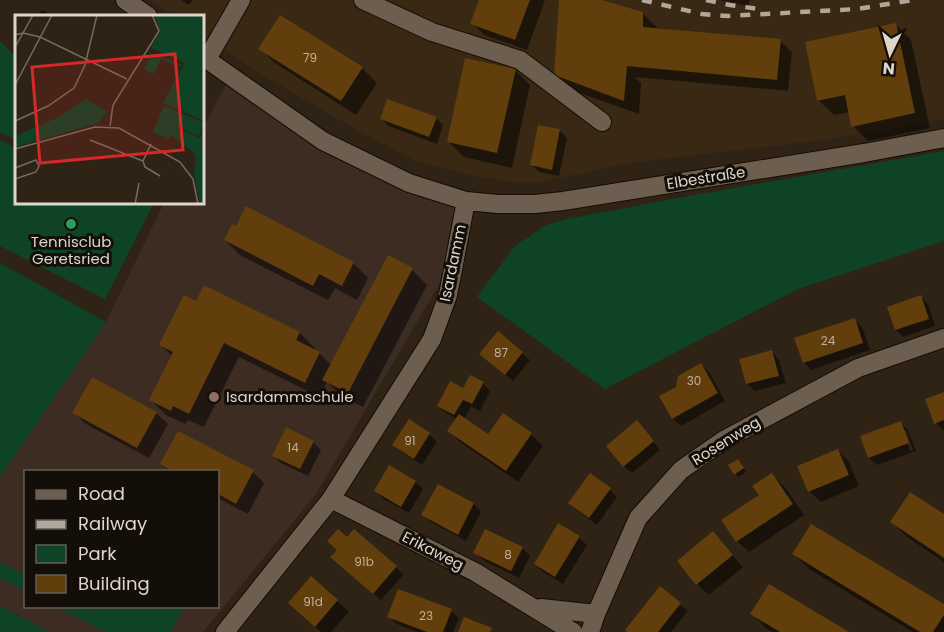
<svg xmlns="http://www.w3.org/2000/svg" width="944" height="632" viewBox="0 0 944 632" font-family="Poppins,sans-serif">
<rect width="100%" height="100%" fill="#2f2316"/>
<path fill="#382814" d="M150 0H944V119L832 139 630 163 541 182 519 183 469 175 416 161 355 129 259 73 203 35 202 16H175Z"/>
<path fill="#3c2c22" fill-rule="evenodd" d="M227 83 456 206 443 278 316 494 203 632H49L0 606V477L106 322 164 203 202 202 203 127ZM26 472H218V606H26Z"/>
<path fill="#0f4326" d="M0 41 16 57V140L0 132Z
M0 140 16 148V202L154 203 105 299 0 246Z
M944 151V241L798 289 605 389 477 297 515 246 546 225 567 219 677 198Z
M0 263 106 322 0 477Z
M0 562 25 575V591L0 578Z
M0 606 49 632H0Z
M56 607H88L98 611 101 607H184L171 632H107Z"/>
<path fill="#0007" fill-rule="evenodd" d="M181 0H193L189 5Z
M481 0H545L527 50 484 35 472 23Z
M560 0H596L642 13 658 28 780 41 792 52 788 91 635 77 641 83 639 114 571 90 556 75Z
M719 0H750L748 6Z
M43 10 50 16H35Z
M896 25 911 40 930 128 868 141 853 126 850 112 834 115 818 100Z
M260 48 362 68 377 83 356 115 275 63Z
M515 70 530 85 512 168 464 157 449 142Z
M436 118 443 125 437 144 389 126 381 119Z
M559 130 567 138 559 176 539 172 532 165Z
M225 240 353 263 368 278 357 300 335 288 328 300 240 255Z
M388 257 412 270 427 285 363 407 339 394 327 382 320 397 239 357 204 427 188 420 186 424 166 415 151 400 172 356 161 345 197 303 205 287 300 333 315 348 313 350 319 353 332 366Z
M920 297 928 304 935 326 903 337 896 330Z
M855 320 862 327 870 350 811 370 804 362Z
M772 352 779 360 786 383 755 391 747 384Z
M522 353 530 360 513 381 489 362Z
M701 365 709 372 725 401 681 426 673 419 661 397 677 388Z
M483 383 490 391 480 411 471 406 464 419 489 436 503 415 531 434 543 446 518 482 460 442 449 431 457 419 446 413 438 406 463 390Z
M944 394V430H943L936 423Z
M74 413H156L168 424 149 458 86 424Z
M409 422 429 434 437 442 422 465 402 452 394 445Z
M901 423 908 430 916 451 877 465 869 458 861 437ZM903 430H906L913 450 910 451Z
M644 430 660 450 632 473 624 466Z
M313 442 321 450 308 476 281 463 274 456Z
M838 450 849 462 859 486 821 502 809 491Z
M162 464 253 472 264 483 248 514 218 498V472H170Z
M741 465 746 472 739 477 735 474Z
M590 475 610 490 617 497 597 525 577 510 570 503Z
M772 475 784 486 804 515 749 552 737 541Z
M415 482 423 489 409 513 383 499 376 491Z
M439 486 474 504 481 512 466 541 431 522 423 515Z
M944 516V562L907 537 892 522Z
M713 533 743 567 709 595 697 584Z
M579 538 587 545 563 584 543 572 535 564Z
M348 539 396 567 403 575 381 600 340 564Z
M522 548 530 556 519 578 483 560 475 552Z
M794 554 944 606V632H913L809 569Z
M661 588 688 611 671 632H628Z
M337 601 349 612 331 632H321L290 603Z
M451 611 459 618 453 632H417L397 624 389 617Z
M752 614 846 632H773L767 629Z"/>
<path fill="#613e0b" d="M479 0H530L515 40 470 24Z
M559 0H602L643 12V27L781 39 777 80 627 66 624 101 554 75Z
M280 15 363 67 341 101 258 49Z
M896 23 915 113 851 127 845 95 817 101 805 42Z
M465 58 516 69 497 153 447 142Z
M387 99 437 117 429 137 380 119Z
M538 125 560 129 552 170 530 165Z
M246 206 354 262 342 286 319 274 313 286 224 240 232 224 236 226Z
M388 255 413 268 348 393 322 380Z
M204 285 300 332 296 340 320 352 305 383 224 343 189 414 173 406 171 411 149 400 173 352 159 345 184 295 196 301Z
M921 295 929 319 895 330 887 307Z
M855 318 863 343 803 363 794 338Z
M498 331 523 352 505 375 479 354Z
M772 350 779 376 746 384 739 359Z
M701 363 718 393 672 419 659 396 676 387 678 376Z
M470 375 484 382 472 404 463 400 454 415 437 406 450 381 463 388Z
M92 377 157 412 137 448 72 413Z
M944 392V420L934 424 925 399Z
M503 413 532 433 506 471 447 431 459 414 488 434Z
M409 419 430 433 414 459 392 445Z
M637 420 654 441 623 467 606 446Z
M901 421 909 443 868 458 860 436Z
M286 427 314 441 300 469 272 456Z
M178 431 254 470 236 504 218 494V472H174L160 464Z
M838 449 849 475 808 492 797 466Z
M738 459 744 468 734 475 728 465Z
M389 465 416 481 401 507 374 491Z
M590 473 611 488 589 518 568 503Z
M772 473 793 504 736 542 721 520 759 495 752 486Z
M438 484 474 503 458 535 421 515Z
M910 492 944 514V558L890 522Z
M558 523 580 536 555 577 534 564Z
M811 524 944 604V615L933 632H920L792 554Z
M338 529 347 537 354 529 397 566 373 594 330 557 337 550 327 541Z
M485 529 523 547 511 571 473 553Z
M713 531 733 555 696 585 677 561Z
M311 576 338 600 315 627 288 603Z
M769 584 849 632H780L750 614Z
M660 586 681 603 658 632H627L625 630Z
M398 589 452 609 443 632H427L387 617Z
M464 617 492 628 490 632H458Z"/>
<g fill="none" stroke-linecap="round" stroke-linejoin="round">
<defs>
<path id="minor" d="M125 0 148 16
M363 0 432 32 520 60 602 122
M202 56 323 141 409 183 466 201 498 204H535L563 201 864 153 944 138
M207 59 241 0
M331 499 475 572 573 632
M541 608 596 614
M225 632 331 499 432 339 448 295 466 201
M590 632 596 614 638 518 681 470 724 440 858 368 944 338"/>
</defs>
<use href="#minor" stroke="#170c02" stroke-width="20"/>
<use href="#minor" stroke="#6c5f4f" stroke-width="18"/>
<path stroke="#afa69c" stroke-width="4.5" stroke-dasharray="10 10" stroke-linecap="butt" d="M642 0 702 14 728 16 857 9 913 0
M706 0 730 5 759 9"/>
</g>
<circle fill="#2e9e5b" stroke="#130e08" stroke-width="2" cx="71" cy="224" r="6"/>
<circle fill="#8d6e63" stroke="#130e08" stroke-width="2" cx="214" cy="397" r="6"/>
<g text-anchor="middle" stroke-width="6" stroke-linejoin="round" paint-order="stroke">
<g font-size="12" fill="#bfb09c">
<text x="310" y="62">79</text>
<text x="828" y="345">24</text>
<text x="501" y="357">87</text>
<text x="694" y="385">30</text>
<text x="410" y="445">91</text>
<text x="293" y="452">14</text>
<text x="508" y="559">8</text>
<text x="364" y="566">91b</text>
<text x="313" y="606">91d</text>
<text x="426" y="620">23</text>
</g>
<g font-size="15" fill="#ded6cd" stroke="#130e08">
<text transform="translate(706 178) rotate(-9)" y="5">Elbestraße</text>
<text transform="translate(453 263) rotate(-78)" y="5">Isardamm</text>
<text transform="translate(726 441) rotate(-32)" y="5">Rosenweg</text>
<text transform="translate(433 551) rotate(27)" y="5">Erikaweg</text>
</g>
<g font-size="15" fill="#ded6cd" stroke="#130e08">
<text x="71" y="247">Tennisclub<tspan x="71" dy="17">Geretsried</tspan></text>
<text x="226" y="402" text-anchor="start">Isardammschule</text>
</g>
</g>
<g transform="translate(15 15)">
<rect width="189" height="189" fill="#2f2316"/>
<path d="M189 0V106L148 88 170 48 136 33 145 17 140 1ZM136 38 168 50 167 52 146 44 139 59 129 55ZM71 84 92 97 83 108 0 132V121L44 102ZM149 91 189 108 184 121 160 112 157 119 160 113 185 123 189 113V189H185L179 159 181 140 157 120 155 124 138 117Z" fill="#0f4326"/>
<path fill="none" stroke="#756b5f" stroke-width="1.5" d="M18 0 8 18 25 22 112 64M0 20 8 18 0 32M0 70 37 0M0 106 33 91 59 73 70 50 82 0M95 111 98 90 144 16 137 0M75 125 128 146 130 152 145 161M0 134 80 112 104 113 165 147 178 164 183 189M128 146 136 129M0 153 21 145 24 151 21 157 0 164M120 189 124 168"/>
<path fill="#d62828" fill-opacity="0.15" stroke="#d62828" stroke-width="3" d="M160 39 168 135 25 148 17 52Z"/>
<rect width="189" height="189" fill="none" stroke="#ded6cd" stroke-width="3"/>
</g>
<rect x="24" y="470" width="195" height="138" fill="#130e08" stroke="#645e57" stroke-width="1.5"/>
<rect x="36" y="490" width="30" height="9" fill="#6c5f4f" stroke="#645e57" stroke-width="1.5"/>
<text x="78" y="500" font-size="18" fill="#ded6cd">Road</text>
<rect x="36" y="520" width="30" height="9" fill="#afa69c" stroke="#645e57" stroke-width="1.5"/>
<text x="78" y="530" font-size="18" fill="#ded6cd">Railway</text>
<rect x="36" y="545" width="30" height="18" fill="#0f4326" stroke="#645e57" stroke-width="1.5"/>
<text x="78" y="560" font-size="18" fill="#ded6cd">Park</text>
<rect x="36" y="575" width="30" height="18" fill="#613e0b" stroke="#645e57" stroke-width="1.5"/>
<text x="78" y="590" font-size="18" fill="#ded6cd">Building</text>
<g transform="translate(890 54) rotate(185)" stroke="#130e08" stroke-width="4.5" paint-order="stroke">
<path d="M0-4.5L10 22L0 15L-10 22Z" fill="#ded6cd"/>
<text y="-9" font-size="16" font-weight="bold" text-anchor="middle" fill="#ded6cd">N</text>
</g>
</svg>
